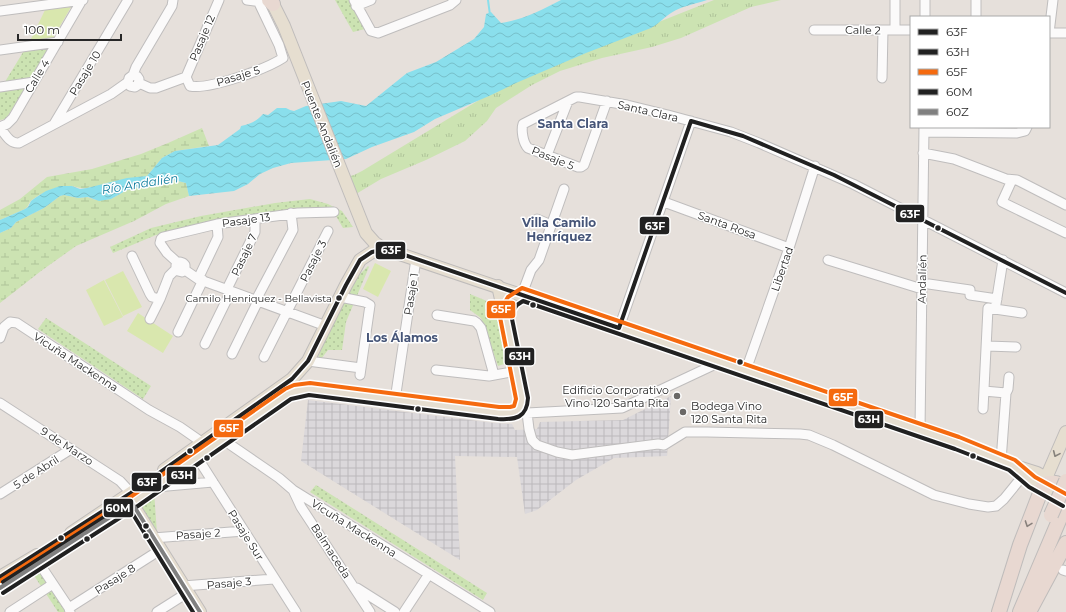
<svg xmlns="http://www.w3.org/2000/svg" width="1066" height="612" viewBox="0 0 1066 612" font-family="Montserrat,sans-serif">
<defs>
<pattern id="industrial-grid" width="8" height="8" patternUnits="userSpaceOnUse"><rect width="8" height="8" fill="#dbd8db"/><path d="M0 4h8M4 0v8" fill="none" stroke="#bcb9bc"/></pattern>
<pattern id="grass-tufts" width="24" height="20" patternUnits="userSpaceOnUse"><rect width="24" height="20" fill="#cce3b2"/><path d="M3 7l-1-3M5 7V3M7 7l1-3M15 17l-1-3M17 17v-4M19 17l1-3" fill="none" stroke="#afc399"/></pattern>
<pattern id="wetland-marsh" width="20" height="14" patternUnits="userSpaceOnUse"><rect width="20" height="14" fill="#cce3b2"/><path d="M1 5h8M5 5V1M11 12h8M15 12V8" fill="none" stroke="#afc399"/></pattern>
<pattern id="park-dots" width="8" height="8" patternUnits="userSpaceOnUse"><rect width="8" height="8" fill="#cce3b2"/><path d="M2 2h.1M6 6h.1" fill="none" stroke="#afc399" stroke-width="1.8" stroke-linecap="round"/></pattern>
<pattern id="water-waves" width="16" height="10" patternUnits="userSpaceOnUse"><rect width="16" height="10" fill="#8adfec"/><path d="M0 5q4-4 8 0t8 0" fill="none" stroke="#77bfca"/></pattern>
</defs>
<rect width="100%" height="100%" fill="#e6e0db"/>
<path fill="url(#industrial-grid)" d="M671 396 667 456 614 458 576 480 537 510 525 514 517 457 455 456 460 560 301 461 308 400 494 423 512 424 515 430 537 429 540 422 623 420Z"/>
<path fill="url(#grass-tufts)" d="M714 0H781L751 7 681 38 652 47 602 58 560 71 532 85 496 108 487 121 465 141 426 160 381 179 356 194 346 177 354 175 362 171 494 91 626 35Z"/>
<path fill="url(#wetland-marsh)" d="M202 128 209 146 175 151 162 158 147 176 87 188C81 189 78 187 72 186 69 186 65 187 62 187 54 187 35 196 30 202 28 205 28 207 25 209L0 220V210L20 199 47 177 92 169 141 154 168 143Z
M174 180 186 183 189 196 166 204 134 221 76 246 41 271 0 303V233L11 228 16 222 44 208 60 196 64 195 78 198 87 197 96 200 111 199 127 190Z"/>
<path fill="url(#park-dots)" d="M335 0H350L365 29 353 32Z
M51 45 6 119 0 120V90L25 49Z
M310 199 328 204 342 211 353 227 343 228 336 216 327 209 180 233 156 235 113 253 110 247 151 228 201 216 275 203Z
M368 266 369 267 346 322 342 350H328L321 359 318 358 325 338 357 277Z
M470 294 494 304 507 363 498 366 481 318 470 310Z
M46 318 151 386 143 399 38 329Z
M316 485 487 593 483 600 310 492Z
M154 490 157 534 137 503Z
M39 570 68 612H58L33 574Z"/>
<path fill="#d9e7ae" d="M71 7 53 38 30 41 45 10Z
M375 263 391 271 378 297 363 289Z
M123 271 142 307 123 316 105 280Z
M104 280 123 317 104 326 86 290Z
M138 313 173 336 163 353 127 331Z"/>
<path fill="url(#water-waves)" d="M561 0H707C695 4 682 6 671 13 664 17 659 24 651 28L586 53 516 83 489 96 435 119 414 132 372 147 346 159 291 163 273 168 260 174 248 184 234 191 189 196 186 183 174 180 147 185 127 190 111 199 99 201 88 197 78 198 64 195 60 196 44 208 16 222 11 228 0 233V220L25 209 28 207 31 201 35 198 46 191 60 186H72L80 189 87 188 127 178 147 176 162 158 175 151 218 145 240 129 241 126C250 124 257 121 263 114L268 115 277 108H286L290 110 294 111 306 106 341 101 366 106 407 73 436 62 474 39 484 27 486 14 491 12 501 23C522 20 542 10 561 0Z"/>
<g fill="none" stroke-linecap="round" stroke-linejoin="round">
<path stroke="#8adfec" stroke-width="2" d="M488 0 490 15"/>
<defs>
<path id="minor" d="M247 0 263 2
M354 0 371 31 378 33 450 5 456 0
M895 0V30
M356 6 371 0
M0 11 83 0
M925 17V0
M976 17V0
M814 30H911
M1049 33 1053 0
M1049 33H1066
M0 50 58 42
M133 75 137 76 139 79 138 85 135 87 130 86 128 82 129 78 133 75 136 67 172 6 173 0
M186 77 190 86C209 90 266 69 283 58L279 45 258 1
M186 77 219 0
M882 78 883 30
M139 83 150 88H156L186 77
M0 87 34 82
M607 101 584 165 581 167H578L528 148C523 143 521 130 523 124L576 97H580L627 105 668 115 731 132 759 143 853 184 1066 293
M54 124 128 0
M0 127 7 124 13 118 82 0
M0 128C6 135 10 144 19 143L111 94 128 82
M924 132 1017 133 1025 131 1027 127
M923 153 954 159 1006 179 1017 180 1066 205
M547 155 568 101
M1012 180 1002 202 1066 233
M664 202 789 248
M537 219 551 225
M132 256 150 294 152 297 160 299
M828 260 922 289
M178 263 167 253 160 243 161 239 163 237 217 224 298 213 334 212
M185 270 182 272 178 271 176 269V265L180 262 183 263 185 265V270L198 279 326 326
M198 279 218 237 217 224
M922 283 970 290V295L997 299
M227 289 255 232V219
M522 294 531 270 539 260 564 189
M340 297 365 302 370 305 360 375
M256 300 293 230 291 213
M996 304 1003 260
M437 315 474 321 477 323 481 328 494 375
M150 319 160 299 169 276 176 269
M619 328 691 121
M178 332 203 280
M0 338 4 327 10 322 17 323 149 410 180 427 203 443
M205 344 231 291
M987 346 1016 347
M232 354 258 301
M264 357 328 231
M308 361 361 368
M436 370 489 376 517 371
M746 370 789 248 815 166
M984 391 1006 393 1001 461
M1006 393 1008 389 1009 377
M395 400 416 259
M0 403 120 481 131 493
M983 409 988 308 1022 313
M522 412 527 413 622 408 720 362
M527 413 529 429 532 440 537 445 557 452 572 455 658 444 664 445 685 432H707L800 434 809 435 833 445 934 495 969 504 988 507 996 506 1004 499 1017 483
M920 430 924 127
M222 439 279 478 293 490 490 612
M197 457 296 612
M156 487 213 482
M293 490 301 507 370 612
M0 494 71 449
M153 538 244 531
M39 563 69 608 70 612
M1063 570 1066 571
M183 586 274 579
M357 588 395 612
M69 608 160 550
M10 612 53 584
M157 612 187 593
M404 612 429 574"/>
<path id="major" d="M273 4 284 26 366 233 374 242 382 248 947 439 1012 465 1037 473 1059 485
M1014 467 1032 482 1066 501
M164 470 292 379 308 361 346 285 360 260 372 252 387 249
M1043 485 1066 432
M131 495 132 503 136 510 200 612
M71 533 144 484
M0 577 37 555
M0 588 132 503 288 394 296 391 309 389 498 413C510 414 522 414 522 399L505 313 503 308 498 286"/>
<path id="highway" d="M269 0 273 4
M999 612 1020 545 1042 488 1048 483H1056
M1020 612 1066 504
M1029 612 1066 543"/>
</defs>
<use href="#minor" stroke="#bfbdbd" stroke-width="11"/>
<use href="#major" stroke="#bfbcbb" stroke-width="14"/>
<use href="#highway" stroke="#bfbcbb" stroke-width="16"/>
<use href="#minor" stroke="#fbfafa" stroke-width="9"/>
<use href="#major" stroke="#e6ded0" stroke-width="12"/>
<use href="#highway" stroke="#e8d8d1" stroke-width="14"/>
<defs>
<path id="highway-bridge" d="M1051 515 1066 481"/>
</defs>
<use href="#highway-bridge" stroke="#bfbcbb" stroke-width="16" stroke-linecap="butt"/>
<use href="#highway-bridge" stroke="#e8d8d1" stroke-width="14"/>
<defs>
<path id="bus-1" d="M0 577 131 493 292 379 308 361 346 285 360 260 372 252 387 249 619 328 691 121 743 136 834 175 1066 293"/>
<path id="bus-2" d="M3 593 135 508 291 399 309 395 498 419C515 420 527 418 528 398L511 314 517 305 523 301 955 449 1009 470 1029 487 1063 506"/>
<path id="bus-3" d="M0 581 129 498 285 389 294 385 310 383 499 407H510L514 406 516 399 499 312 508 297 522 288 959 437 1015 460 1035 477 1066 494"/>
<path id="bus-4" d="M3 582 126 503 193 612"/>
<path id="bus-5" d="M0 588 132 503 200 612"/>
</defs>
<use href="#bus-1" stroke="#fff" stroke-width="7"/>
<use href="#bus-2" stroke="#fff" stroke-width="7"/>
<use href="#bus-3" stroke="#fff" stroke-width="7"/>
<use href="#bus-4" stroke="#fff" stroke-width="7"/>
<use href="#bus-5" stroke="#fff" stroke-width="7"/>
<use href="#bus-1" stroke="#212121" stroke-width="4"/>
<use href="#bus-2" stroke="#212121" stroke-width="4"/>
<use href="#bus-3" stroke="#f56a0f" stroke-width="4"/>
<use href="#bus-4" stroke="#212121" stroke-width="4"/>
<use href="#bus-5" stroke="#808080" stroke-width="4"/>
</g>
<defs><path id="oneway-chevron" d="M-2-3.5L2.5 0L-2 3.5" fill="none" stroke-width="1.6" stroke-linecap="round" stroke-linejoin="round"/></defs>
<use stroke="#86827c" href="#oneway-chevron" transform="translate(1056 454) rotate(114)"/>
<use stroke="#88807c" href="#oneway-chevron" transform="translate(1028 524) rotate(110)"/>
<g fill="#272727" stroke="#fff" stroke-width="1.5">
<circle cx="938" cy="228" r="3.5"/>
<circle cx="339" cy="298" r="3.5"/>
<circle cx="533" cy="305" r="3.5"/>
<circle cx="740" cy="362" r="3.5"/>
<circle cx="418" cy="409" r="3.5"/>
<circle cx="190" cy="451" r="3.5"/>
<circle cx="973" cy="456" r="3.5"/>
<circle cx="207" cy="458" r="3.5"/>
<circle cx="146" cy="526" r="3.5"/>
<circle cx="146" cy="536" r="3.5"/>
<circle cx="61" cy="538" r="3.5"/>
<circle cx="87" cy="539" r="3.5"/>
</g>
<g fill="#6a6866" stroke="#fff" stroke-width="1.5">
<circle cx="677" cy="396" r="4"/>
<circle cx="683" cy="412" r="4"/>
</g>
<g text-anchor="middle" stroke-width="3" stroke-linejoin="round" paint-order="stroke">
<g font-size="10" fill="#272727" stroke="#fff" text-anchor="end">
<text x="332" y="302">Camilo Henriquez - Bellavista</text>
</g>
<g font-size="11" fill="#272727" stroke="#fff">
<text transform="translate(863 30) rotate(1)" y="4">Calle 2</text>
<text transform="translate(202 38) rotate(-67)" y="4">Pasaje 12</text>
<text transform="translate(85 73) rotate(-59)" y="4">Pasaje 10</text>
<text transform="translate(37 76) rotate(-59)" y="4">Calle 4</text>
<text transform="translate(238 76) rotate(-17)" y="4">Pasaje 5</text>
<text transform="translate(648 111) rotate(13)" y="4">Santa Clara</text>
<text transform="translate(322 124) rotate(68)" y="4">Puente Andalién</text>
<text transform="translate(553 158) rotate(22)" y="4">Pasaje 5</text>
<text transform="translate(246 220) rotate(-8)" y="4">Pasaje 13</text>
<text transform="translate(727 225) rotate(20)" y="4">Santa Rosa</text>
<text transform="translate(244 255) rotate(-65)" y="4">Pasaje 7</text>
<text transform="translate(313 261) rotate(-63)" y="4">Pasaje 3</text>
<text transform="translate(782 269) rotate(-71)" y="4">Libertad</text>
<text transform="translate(922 279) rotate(-89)" y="4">Andalién</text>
<text transform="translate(411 294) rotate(-81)" y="4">Pasaje 1</text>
<text transform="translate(76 362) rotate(33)" y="4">Vicuña Mackenna</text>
<text transform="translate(67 446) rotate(33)" y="4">9 de Marzo</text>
<text transform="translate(36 472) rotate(-33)" y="4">5 de Abril</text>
<text transform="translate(354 528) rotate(32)" y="4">Vicuña Mackenna</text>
<text transform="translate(198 534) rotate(-4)" y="4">Pasaje 2</text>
<text transform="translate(246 535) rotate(58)" y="4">Pasaje Sur</text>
<text transform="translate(331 551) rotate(57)" y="4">Balmaceda</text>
<text transform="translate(115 579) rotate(-33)" y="4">Pasaje 8</text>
<text transform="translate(229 583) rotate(-5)" y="4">Pasaje 3</text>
</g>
<g font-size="11" fill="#272727" stroke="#fff" text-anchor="end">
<text x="669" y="394">Edificio Corporativo<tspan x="669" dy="13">Vino 120 Santa Rita</tspan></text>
<text x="691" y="410" text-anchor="start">Bodega Vino<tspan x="691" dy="13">120 Santa Rita</tspan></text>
</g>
<g font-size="12" font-weight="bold" fill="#465578" stroke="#fff">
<text x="573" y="128">Santa Clara</text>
<text x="559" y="227">Villa Camilo<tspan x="559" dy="14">Henríquez</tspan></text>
<text x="402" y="342">Los Álamos</text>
</g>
<g font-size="12" font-style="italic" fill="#07799a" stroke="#fff">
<text transform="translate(140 184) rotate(-9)" y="4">Río Andalién</text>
</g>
</g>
<g stroke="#fff" stroke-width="1.5">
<rect x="895" y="204" width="30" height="19" rx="4" fill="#212121"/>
<rect x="639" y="216" width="31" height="19" rx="4" fill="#212121"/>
<rect x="375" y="241" width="31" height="19" rx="4" fill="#212121"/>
<rect x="486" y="300" width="30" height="19" rx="4" fill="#f56a0f"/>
<rect x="504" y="347" width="31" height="19" rx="4" fill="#212121"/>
<rect x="828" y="388" width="30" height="19" rx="4" fill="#f56a0f"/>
<rect x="854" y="410" width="30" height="19" rx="4" fill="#212121"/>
<rect x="213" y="419" width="31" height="19" rx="4" fill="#f56a0f"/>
<rect x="166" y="466" width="31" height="19" rx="4" fill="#212121"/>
<rect x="131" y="472" width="31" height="20" rx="4" fill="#212121"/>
<rect x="103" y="498" width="31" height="20" rx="4" fill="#212121"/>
</g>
<g font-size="11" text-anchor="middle" font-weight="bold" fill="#fff">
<text x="910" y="218">63F</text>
<text x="655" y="230">63F</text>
<text x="391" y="254">63F</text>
<text x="501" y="313">65F</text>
<text x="520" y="360">63H</text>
<text x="843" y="401">65F</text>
<text x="869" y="423">63H</text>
<text x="229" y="432">65F</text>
<text x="182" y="479">63H</text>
<text x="147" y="486">63F</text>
<text x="118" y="512">60M</text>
</g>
<rect x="910" y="16" width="140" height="112" fill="#ffffff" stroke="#a9a9a9"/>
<rect x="918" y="29" width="20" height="6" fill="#212121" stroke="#a9a9a9"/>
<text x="946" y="36" font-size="12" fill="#272727">63F</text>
<rect x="918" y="49" width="20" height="6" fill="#212121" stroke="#a9a9a9"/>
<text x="946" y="56" font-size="12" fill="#272727">63H</text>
<rect x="918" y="69" width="20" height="6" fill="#f56a0f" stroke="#a9a9a9"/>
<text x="946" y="76" font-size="12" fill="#272727">65F</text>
<rect x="918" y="89" width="20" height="6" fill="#212121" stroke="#a9a9a9"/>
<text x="946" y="96" font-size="12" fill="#272727">60M</text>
<rect x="918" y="109" width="20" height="6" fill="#808080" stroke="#a9a9a9"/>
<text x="946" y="116" font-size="12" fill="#272727">60Z</text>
<path d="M18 34v6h103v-6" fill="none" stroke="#272727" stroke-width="2"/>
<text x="24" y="34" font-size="12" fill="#272727" stroke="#ffffff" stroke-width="3" paint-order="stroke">100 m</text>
</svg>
